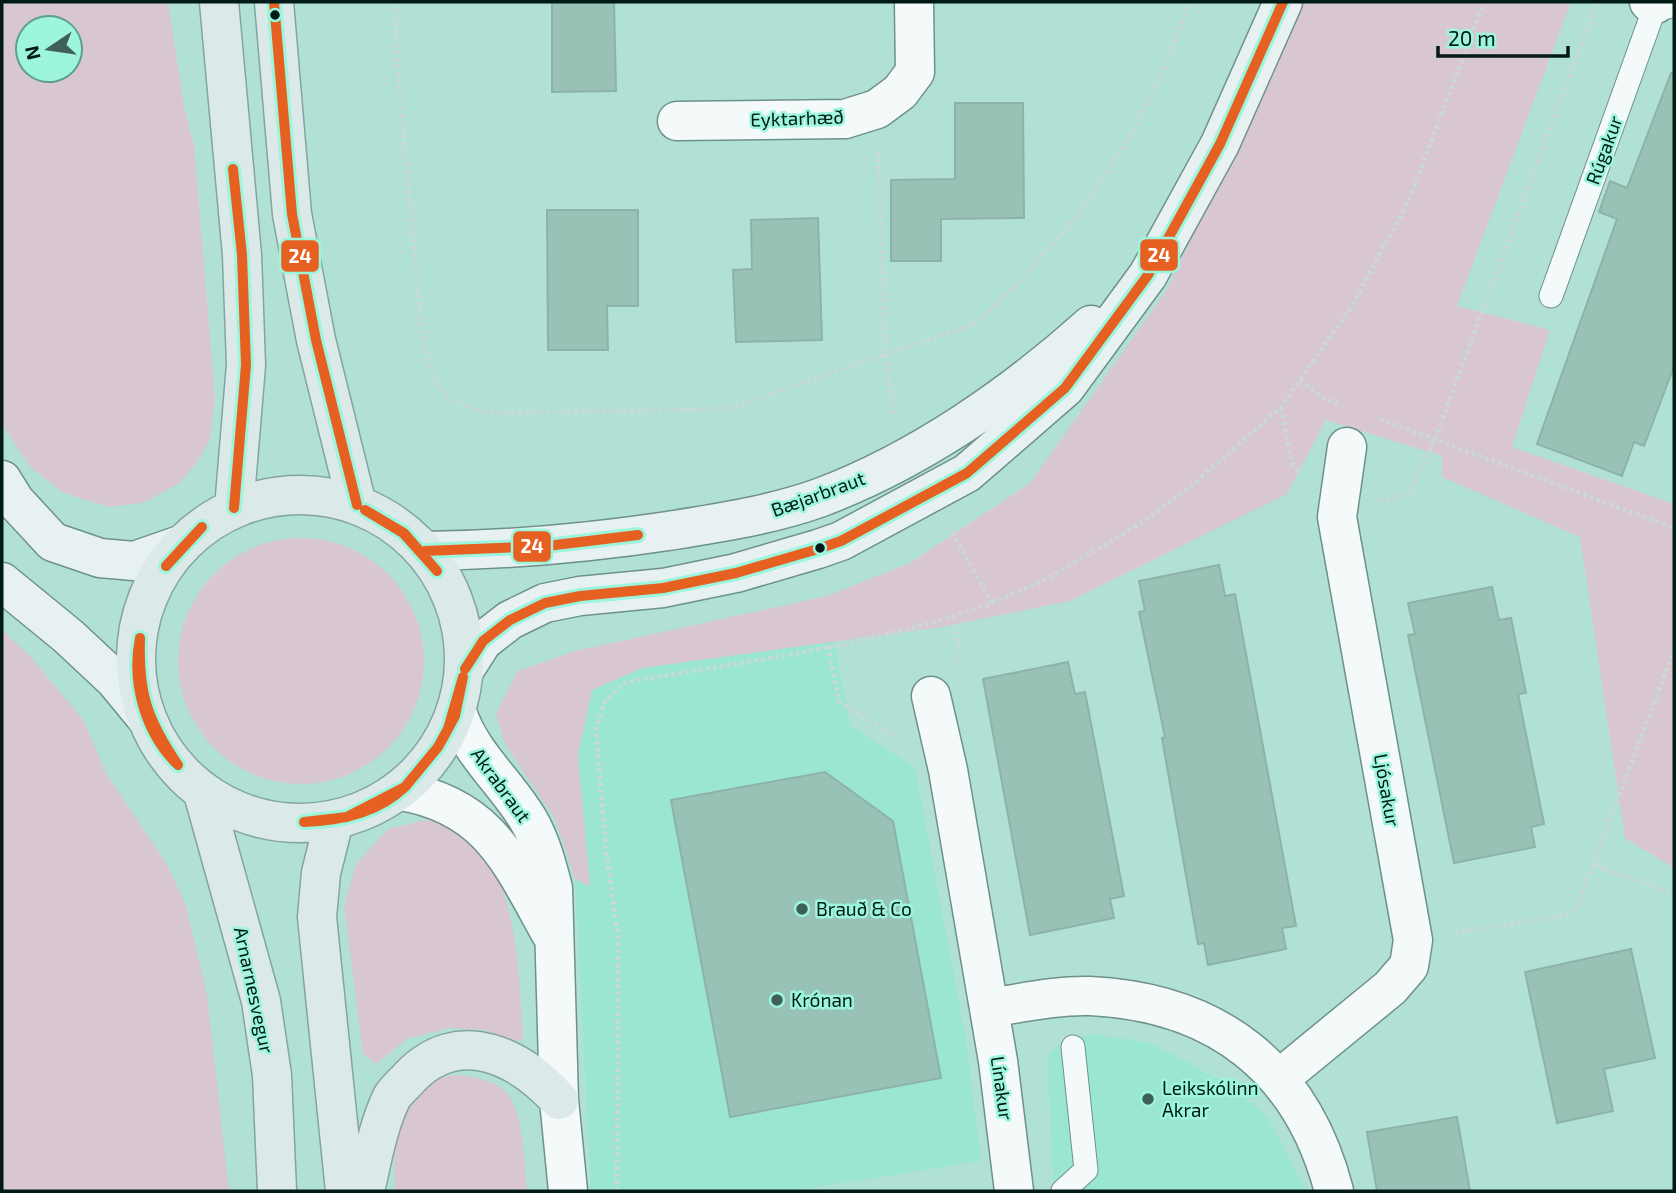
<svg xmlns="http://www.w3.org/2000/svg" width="1676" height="1193" viewBox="0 0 1676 1193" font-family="'Exo 2',sans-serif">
<rect width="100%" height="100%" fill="#b1e1d4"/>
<path fill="#9ae6d3" d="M834 642 850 725 915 768 966 1040 981 1161 791 1191H591L575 880 589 886 578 755 592 690 642 668Z
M1093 1034 1151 1043 1227 1084 1266 1115 1306 1191H1054L1047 1057 1062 1041Z"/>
<path fill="#d8c7d0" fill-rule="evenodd" d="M2 2H168L184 107 194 145 215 397 210 439 196 464 178 484 143 503 108 507 64 493 31 468 2 424ZM28 28H70V70H28Z
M1302 2H1571L1457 306 1550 330 1512 447 1674 504V868L1625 838 1580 537 1442 477V456L1326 420 1287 494 1070 601 941 627 642 668 592 690 578 755 590 886 575 879 555 819 505 744 496 713 518 671 575 651 827 596 910 563 1030 483 1168 288Z
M178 661a123 123 0 1 1 246 0a123 123 0 1 1-246 0Z
M2 630 32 658 84 721 107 775 167 864 186 906 207 994 229 1191H2Z
M431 819C441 823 458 825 466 832 518 874 519 977 523 1039L510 1043 486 1030 449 1028 407 1039 376 1064 363 1054 344 906 356 864 388 829Z
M458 1075C475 1077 496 1080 508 1094 523 1113 525 1167 527 1191H395C394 1153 390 1101 430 1081 438 1077 449 1076 458 1075Z"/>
<path fill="#99c2b7" stroke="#8db3a9" stroke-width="2" d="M552 2H614L616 91 552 92Z
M1671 73 1674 74V366L1644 446 1634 442 1622 476 1537 444 1617 219 1599 212 1610 181 1627 188Z
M955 103H1023L1024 218 941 219V261H891V180L955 179Z
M547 210H638V306H607L608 350H548Z
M818 218 822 340 736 342 733 270 752 269 751 220Z
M1219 565 1225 596 1235 594 1296 926 1282 928 1286 949 1208 965 1204 943 1198 944 1162 738 1165 737 1139 612 1145 611 1139 581Z
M1492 587 1499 620 1511 618 1526 693 1518 694 1544 824 1531 827 1535 847 1454 863 1408 635 1415 634 1408 603Z
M1068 662 1075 694 1085 692 1124 896 1110 899 1114 918 1030 935 983 679Z
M825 772 893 821 941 1078 730 1117 671 800Z
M1631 949 1655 1058 1604 1069 1613 1111 1557 1123 1525 972Z
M1457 1117 1470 1191H1377L1367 1132Z"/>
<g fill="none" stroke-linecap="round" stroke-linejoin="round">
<defs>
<path id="lane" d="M1551 296 1656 4 1668 7
M1063 1191 1086 1170 1073 1047"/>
<path id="street" d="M1649 2 1656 4
M677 121 845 119 877 109 900 92 915 72 914 2
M931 696 948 770 998 1061 1014 1191
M457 712C471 755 506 782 529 821 541 842 547 865 553 888L559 1100 568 1191
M401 791C490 806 511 863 551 934
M989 1008C1022 1003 1057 995 1090 996 1217 1002 1302 1068 1334 1191
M1280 1078 1390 988 1409 966 1413 940 1337 517 1347 447"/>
<path id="secondary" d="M2 480 15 501 53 542 100 558 134 561 183 544
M425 551C507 550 588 543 668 531 719 523 771 515 819 498 918 461 1013 395 1091 325
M2 582 68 636 114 679 147 719
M465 669 483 641 510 620 545 603 580 596 663 588 736 573 818 549 841 541 967 473 1065 388 1148 275 1220 144 1283 2"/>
<path id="primary" d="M219 2 242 255 246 365 234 508
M274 2 292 214 316 340 357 505
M136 659a164 164 0 1 1 328 0a164 164 0 1 1-328 0Z
M203 793 261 1001 272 1075 277 1191
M334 821 321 873 317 917 345 1191
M365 1191C372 1161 378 1125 392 1097 396 1090 405 1083 410 1077 459 1026 519 1056 559 1100"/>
</defs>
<use href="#lane" stroke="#6e9188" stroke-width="25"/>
<use href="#street" stroke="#6e9188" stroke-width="41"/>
<use href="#secondary" stroke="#6e9188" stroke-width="41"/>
<use href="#primary" stroke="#83a4a4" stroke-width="41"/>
<path stroke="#cad9d5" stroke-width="4.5" stroke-dasharray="3.5 3.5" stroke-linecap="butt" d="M394 2 398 71 423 345C439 392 440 403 492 413L727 409 977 323 1021 280 1082 210 1129 139 1161 77 1189 2
M878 152 886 352 894 419
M1300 380 1321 397 1342 405
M1281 408 1292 463 1300 472
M1380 419 1674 528
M1380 502 1410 493 1435 439 1597 2
M992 603 1043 581 1146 520 1194 484 1281 407 1353 304 1409 200 1484 2
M953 617 960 655 954 663
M828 646 839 701 897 738
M1594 865 1674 894
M1455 933 1567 915 1577 907 1674 650
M617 1191 618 936 606 851 596 729 606 699 625 683 633 681C753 660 877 645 992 603L949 527"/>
<use href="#lane" stroke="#f3faf9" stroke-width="23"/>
<use href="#street" stroke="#f3faf9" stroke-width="38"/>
<use href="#secondary" stroke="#e7f1f1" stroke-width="38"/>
<use href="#primary" stroke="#dce9e9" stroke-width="38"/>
<defs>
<path id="bus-1" d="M274 2 292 214 316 340 357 505
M233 169 242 255 246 365 234 508
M365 510 404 533 437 571
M365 510 403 533 437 571
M425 551 547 546 638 535
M166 566 202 527
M166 566 202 527
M140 638C138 693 147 719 178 765
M140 638C131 682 145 733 178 765
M465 669 483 641 510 620 545 603 580 596 663 588 736 573 818 549 841 541 967 473 1065 388 1148 275 1220 144 1283 2
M438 747 448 729 463 677
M438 747 455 716 463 677
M405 787 438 747
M304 822 347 817 405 787
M304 822C339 821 378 813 405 787"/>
</defs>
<use href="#bus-1" stroke="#9df5de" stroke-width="16"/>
<use href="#bus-1" stroke="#e66121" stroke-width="10"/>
</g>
<g fill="#001b15" stroke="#9df5de" stroke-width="2.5">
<circle cx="275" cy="15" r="6"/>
<circle cx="820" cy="548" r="6"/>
</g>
<g fill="#3e6058" stroke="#9df5de" stroke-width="2.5">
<circle cx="802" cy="909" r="7"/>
<circle cx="777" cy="1000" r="7"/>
<circle cx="1148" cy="1099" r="7"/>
</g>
<g text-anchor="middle" stroke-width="5" stroke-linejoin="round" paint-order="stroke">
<g font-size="19" fill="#001b15" stroke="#9df5de">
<text transform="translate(797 118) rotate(-2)" y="7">Eyktarhæð</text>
<text transform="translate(1604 150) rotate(-70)" y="7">Rúgakur</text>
<text transform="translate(818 494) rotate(-20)" y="7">Bæjarbraut</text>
<text transform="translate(501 785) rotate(54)" y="7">Akrabraut</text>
<text transform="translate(1387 790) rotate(80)" y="7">Ljósakur</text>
<text transform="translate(254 990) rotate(78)" y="7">Arnarnesvegur</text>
<text transform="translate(1002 1088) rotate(82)" y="7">Línakur</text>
</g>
<g font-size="19" fill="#001b15" stroke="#9df5de" text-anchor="start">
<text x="816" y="916">Brauð &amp; Co</text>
<text x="791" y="1007">Krónan</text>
<text x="1162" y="1095">Leikskólinn<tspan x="1162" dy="22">Akrar</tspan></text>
</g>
</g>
<g stroke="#9df5de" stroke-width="2.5">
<rect x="1139" y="238" width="40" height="34" rx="7" fill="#e66121"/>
<rect x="280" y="239" width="40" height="34" rx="7" fill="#e66121"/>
<rect x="512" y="530" width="40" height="33" rx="7" fill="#e66121"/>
</g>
<g font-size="19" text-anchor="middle" font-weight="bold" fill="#fff">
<text x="1159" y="262">24</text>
<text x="300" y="263">24</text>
<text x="532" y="553">24</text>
</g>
<rect width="1676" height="1193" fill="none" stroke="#001b15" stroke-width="7"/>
<g transform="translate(49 49) rotate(257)"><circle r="33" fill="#9df5de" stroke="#5e9e8e" stroke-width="2"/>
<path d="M0-5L12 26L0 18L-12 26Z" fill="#3e6058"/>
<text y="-10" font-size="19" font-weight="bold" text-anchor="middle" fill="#001b15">N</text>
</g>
<path d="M1438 46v10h130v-10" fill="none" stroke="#001b15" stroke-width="3.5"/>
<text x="1448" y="46" font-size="21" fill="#001b15" stroke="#9df5de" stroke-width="5" paint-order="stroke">20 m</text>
</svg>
